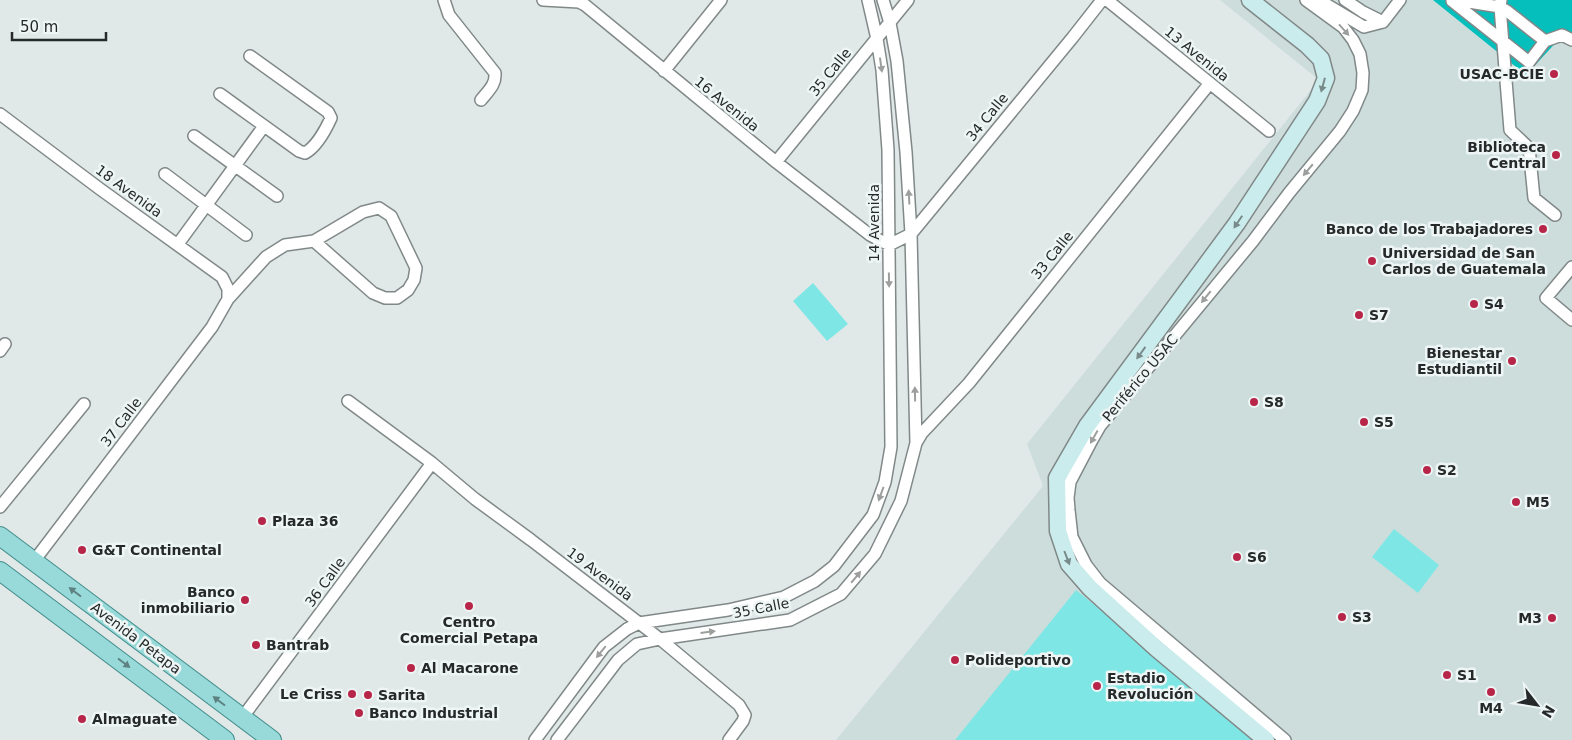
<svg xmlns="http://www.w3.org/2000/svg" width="1572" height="740" viewBox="0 0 1572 740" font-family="'DejaVu Sans',sans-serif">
<rect width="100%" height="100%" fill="#e1e8e8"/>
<path fill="#cddddc" d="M1220 0H1572V740H836L1043 486 1027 444 1319 80Z"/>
<path fill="#7ee7e5" d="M813 283 848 324 827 341 793 301Z
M1394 529 1439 565 1418 593 1372 557Z
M1076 590 1261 740H955Z"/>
<path fill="#04bfbc" d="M1433 0H1572V40L1562 36 1526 75Z"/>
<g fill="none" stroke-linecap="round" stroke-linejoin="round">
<defs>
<path id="street" d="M444 0 449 15 495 73C496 85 488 91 481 100
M543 0 579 2 585 5 776 162 870 235 889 245 911 234 1073 37 1102 0
M1107 0 1269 131
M1319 0 1364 27 1383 22
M1345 0 1363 12 1383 22 1400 0
M1456 0 1500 7 1507 11 1545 41 1562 35 1572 40
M1501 0 1500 7 1510 130 1529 148 1534 198 1555 215
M1452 1 1529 62 1545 41
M664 71 721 0
M220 94 299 151 305 153C316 147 326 129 331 118L328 112 250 56
M0 114 100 189 222 277 228 289V299
M194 136 277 196
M776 162 908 0
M165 174 246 235
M178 244 264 126
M1572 267 1546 298 1572 320
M0 351 5 344
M348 401 432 463 475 499 531 540 660 639 739 705 745 715 743 721 729 740
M916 443 922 433 969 383 1210 83
M0 507 84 404
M34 561 212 327 228 299 266 257 285 245 314 241 363 212 379 208 391 216 416 268 414 280 408 290 397 298H385L373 293 314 241
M242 718 432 463
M535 740 604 647 627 629 639 623 728 610 784 597 815 581 834 566 873 515 885 482 891 447 888 150 882 70 877 39 868 0
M557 740 618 660 637 644 660 639 790 620 841 594 875 554 901 501 916 443 911 234 906 152 897 61 890 23 883 0
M1285 740 1100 583 1086 565 1072 537 1069 510 1068 498 1070 482 1092 440 1100 426 1253 241 1289 193 1340 131 1353 111 1362 90 1363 73 1360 54 1353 40 1343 27 1306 0"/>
<path id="secondary" d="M1250 0 1307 45 1321 59 1326 78 1317 101 1237 223 1087 426 1057 478 1058 531 1069 564 1090 588 1156 648 1266 740"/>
<path id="primary" d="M0 536 272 740
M0 571 225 740"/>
</defs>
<use href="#street" stroke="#818888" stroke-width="14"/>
<use href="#secondary" stroke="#818888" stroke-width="19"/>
<use href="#primary" stroke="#428c8a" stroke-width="20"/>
<use href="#street" stroke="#fff" stroke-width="11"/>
<use href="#secondary" stroke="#cbecec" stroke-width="16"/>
<use href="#primary" stroke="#97dad9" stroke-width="18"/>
</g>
<defs><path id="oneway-solid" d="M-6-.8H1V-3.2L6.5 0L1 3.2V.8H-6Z" transform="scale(1.25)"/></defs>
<g fill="#9d9f9f">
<use href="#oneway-solid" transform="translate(1344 30) rotate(48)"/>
<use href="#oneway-solid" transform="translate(881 65) rotate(82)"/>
<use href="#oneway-solid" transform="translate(1308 170) rotate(130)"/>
<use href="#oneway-solid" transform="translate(909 197) rotate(-93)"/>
<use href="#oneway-solid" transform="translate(889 280) rotate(89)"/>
<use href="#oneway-solid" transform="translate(1206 297) rotate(129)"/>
<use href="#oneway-solid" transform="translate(915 394) rotate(-91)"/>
<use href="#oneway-solid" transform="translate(1094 437) rotate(119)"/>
<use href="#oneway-solid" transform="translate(881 494) rotate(110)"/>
<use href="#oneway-solid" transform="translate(856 577) rotate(-50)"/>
<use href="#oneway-solid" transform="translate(708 632) rotate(-7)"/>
<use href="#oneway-solid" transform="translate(601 652) rotate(129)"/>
</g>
<g fill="#788a8a">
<use href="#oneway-solid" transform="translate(1323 85) rotate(105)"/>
<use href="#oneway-solid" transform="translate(1238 222) rotate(124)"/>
<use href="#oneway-solid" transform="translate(1141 353) rotate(126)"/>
<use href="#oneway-solid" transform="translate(1067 558) rotate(69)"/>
</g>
<g fill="#5e8281">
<use href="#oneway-solid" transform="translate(75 592) rotate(-143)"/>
<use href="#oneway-solid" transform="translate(124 663) rotate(37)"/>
<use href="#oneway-solid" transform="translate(219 701) rotate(-143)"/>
</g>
<g fill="#b72649" stroke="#eef5f5" stroke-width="2">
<circle cx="1554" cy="74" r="5"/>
<circle cx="1556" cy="155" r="5"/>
<circle cx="1543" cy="229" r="5"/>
<circle cx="1372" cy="261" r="5"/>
<circle cx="1474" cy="304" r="5"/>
<circle cx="1359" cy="315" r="5"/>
<circle cx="1512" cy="361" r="5"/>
<circle cx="1254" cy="402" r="5"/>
<circle cx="1364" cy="422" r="5"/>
<circle cx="1427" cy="470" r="5"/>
<circle cx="1516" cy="502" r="5"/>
<circle cx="262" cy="521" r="5"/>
<circle cx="82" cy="550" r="5"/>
<circle cx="1237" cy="557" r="5"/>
<circle cx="245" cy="600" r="5"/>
<circle cx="469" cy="606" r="5"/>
<circle cx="1342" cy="617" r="5"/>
<circle cx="1552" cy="618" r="5"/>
<circle cx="256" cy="645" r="5"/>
<circle cx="955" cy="660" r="5"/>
<circle cx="411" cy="668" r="5"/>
<circle cx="1447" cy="675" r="5"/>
<circle cx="1097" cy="686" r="5"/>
<circle cx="1491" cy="692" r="5"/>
<circle cx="352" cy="694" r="5"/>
<circle cx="368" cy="695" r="5"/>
<circle cx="359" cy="713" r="5"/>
<circle cx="82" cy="719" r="5"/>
</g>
<g text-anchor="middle" stroke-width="5" stroke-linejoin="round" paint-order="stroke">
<g font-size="14" fill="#262929" stroke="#eef5f5">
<text transform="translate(1197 54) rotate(39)" y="5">13 Avenida</text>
<text transform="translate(830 72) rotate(-51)" y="5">35 Calle</text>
<text transform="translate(727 104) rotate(39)" y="5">16 Avenida</text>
<text transform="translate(987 117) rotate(-51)" y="5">34 Calle</text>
<text transform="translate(129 191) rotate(36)" y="5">18 Avenida</text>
<text transform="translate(874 223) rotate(-90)" y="5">14 Avenida</text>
<text transform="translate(1052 255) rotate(-51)" y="5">33 Calle</text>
<text transform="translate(1140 378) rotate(-50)" y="5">Periférico USAC</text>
<text transform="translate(121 422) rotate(-53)" y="5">37 Calle</text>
<text transform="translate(600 574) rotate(37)" y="5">19 Avenida</text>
<text transform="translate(325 582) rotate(-54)" y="5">36 Calle</text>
<text transform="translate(761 608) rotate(-11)" y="5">35 Calle</text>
<text transform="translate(136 638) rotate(37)" y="5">Avenida Petapa</text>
</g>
<g font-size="14" font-weight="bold" fill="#262929" stroke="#eef5f5" text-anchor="start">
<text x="1544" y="79" text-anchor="end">USAC-BCIE</text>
<text x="1546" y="152" text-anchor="end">Biblioteca<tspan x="1546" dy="16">Central</tspan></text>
<text x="1533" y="234" text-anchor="end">Banco de los Trabajadores</text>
<text x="1382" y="258">Universidad de San<tspan x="1382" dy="16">Carlos de Guatemala</tspan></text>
<text x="1484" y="309">S4</text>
<text x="1369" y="320">S7</text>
<text x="1502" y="358" text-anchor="end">Bienestar<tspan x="1502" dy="16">Estudiantil</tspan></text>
<text x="1264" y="407">S8</text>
<text x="1374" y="427">S5</text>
<text x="1437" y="475">S2</text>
<text x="1526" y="507">M5</text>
<text x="272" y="526">Plaza 36</text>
<text x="92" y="555">G&amp;T Continental</text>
<text x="1247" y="562">S6</text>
<text x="235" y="597" text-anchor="end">Banco<tspan x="235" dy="16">inmobiliario</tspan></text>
<text x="1352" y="622">S3</text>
<text x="1542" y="623" text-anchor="end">M3</text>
<text x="469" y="627" text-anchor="middle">Centro<tspan x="469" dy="16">Comercial Petapa</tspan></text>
<text x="266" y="650">Bantrab</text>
<text x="965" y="665">Polideportivo</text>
<text x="421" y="673">Al Macarone</text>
<text x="1457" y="680">S1</text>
<text x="1107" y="683">Estadio<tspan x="1107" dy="16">Revolución</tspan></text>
<text x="342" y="699" text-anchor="end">Le Criss</text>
<text x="378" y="700">Sarita</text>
<text x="1491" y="713" text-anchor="middle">M4</text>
<text x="369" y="718">Banco Industrial</text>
<text x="92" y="724">Almaguate</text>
</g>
</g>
<g transform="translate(1537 705) rotate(121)" stroke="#eef5f5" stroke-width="4" paint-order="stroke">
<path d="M0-4L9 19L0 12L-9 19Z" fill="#262929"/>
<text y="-8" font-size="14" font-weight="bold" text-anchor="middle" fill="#262929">N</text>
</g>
<path d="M12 32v8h94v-8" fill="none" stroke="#262929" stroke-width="2.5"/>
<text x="20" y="32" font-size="15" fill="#262929" stroke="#eef5f5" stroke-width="4" paint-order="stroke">50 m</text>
</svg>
